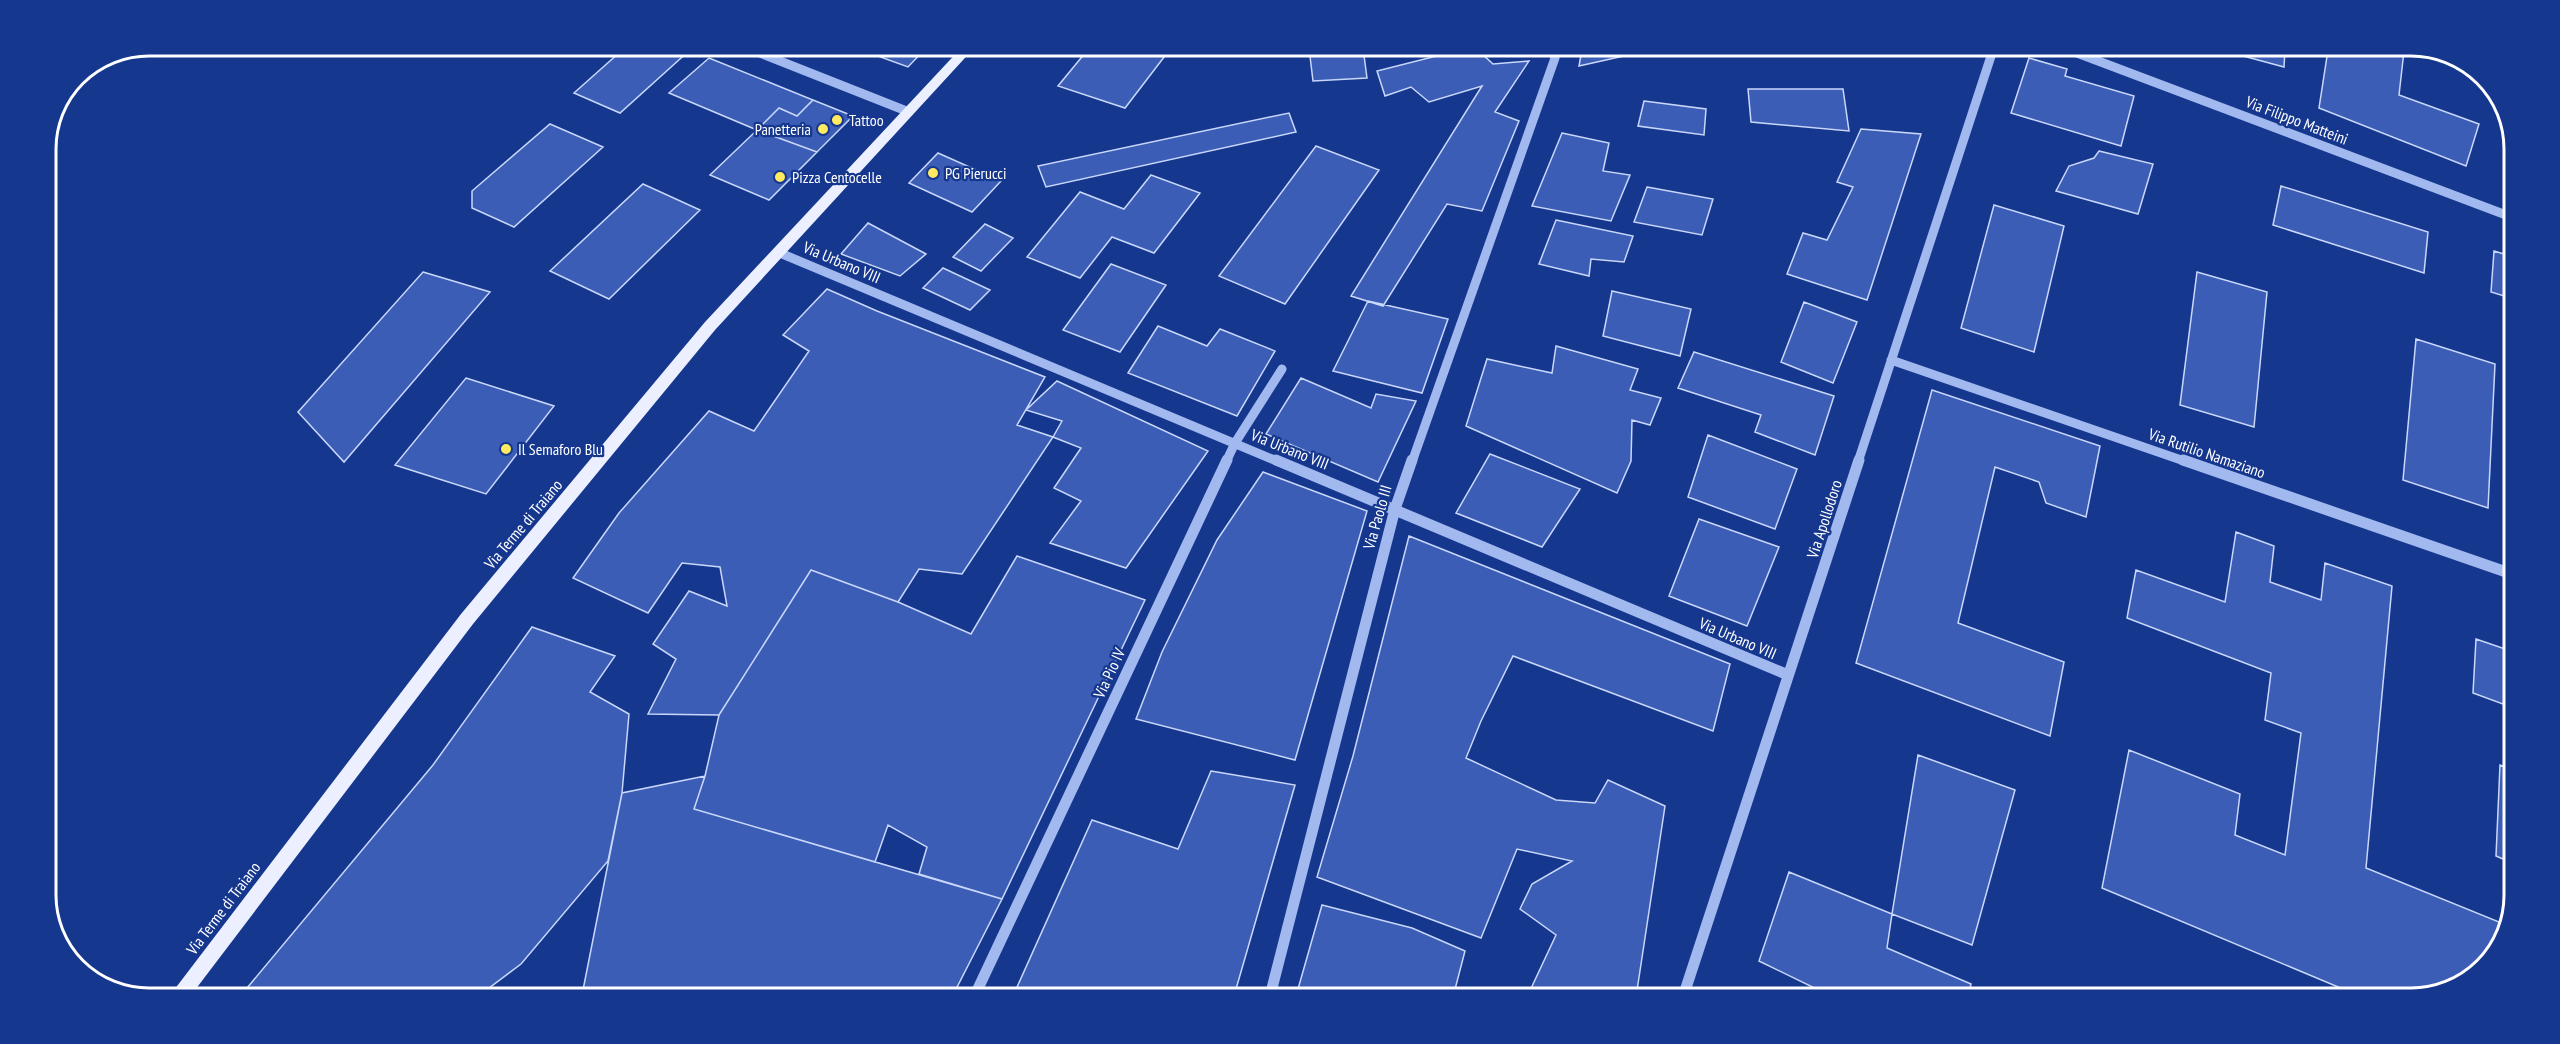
<svg xmlns="http://www.w3.org/2000/svg" width="2560" height="1044" viewBox="0 0 2560 1044" font-family="'PT Sans Narrow',sans-serif">
<rect width="100%" height="100%" fill="#16378e"/>
<path fill="#3b5db5" stroke="#c9d7fb" stroke-width="1.5" d="M605 46H684L691 49 620 113 574 93 620 52Z
M853 47H927L908 67Z
M1090 47 1171 48 1125 108 1058 86Z
M1309 48H1363L1367 78 1313 81Z
M1468 48 1481 53 1493 64 1529 61 1495 112 1519 121 1482 211 1447 204 1383 306 1351 296 1482 86 1429 102 1411 87 1385 96 1377 71Z
M1582 49H1655L1579 66Z
M2221 50H2285L2284 67Z
M2328 50 2404 51 2399 95 2479 124 2466 166 2319 108Z
M709 58 813 100 797 116 779 108 757 130 669 93Z
M2029 58 2067 69 2065 76 2134 96 2121 146 2011 113Z
M1748 89H1843L1849 131 1751 122Z
M813 100 853 116 817 152 757 130 779 108 797 116Z
M1644 101 1706 109 1704 135 1638 126Z
M1289 113 1296 132 1046 187 1038 166Z
M550 124 603 147 514 227 472 208V191Z
M1861 129 1921 134 1867 300 1787 274 1803 233 1827 240 1853 187 1837 182Z
M757 130 817 152 769 200 710 175Z
M1562 133 1609 143 1603 171 1630 175 1611 221 1532 206Z
M1316 146 1379 170 1285 304 1219 276Z
M2099 151 2153 164 2138 214 2056 191 2069 166 2094 158Z
M938 153 1001 181 972 212 909 183Z
M1151 175 1200 193 1154 253 1112 237 1080 278 1027 257 1080 192 1124 209Z
M643 184 700 210 609 299 550 271Z
M2281 186 2428 232 2424 273 2273 225Z
M1647 187 1713 199 1702 235 1634 222Z
M1994 205 2064 226 2034 352 1961 328Z
M1556 220 1633 236 1624 262 1591 259 1589 276 1539 264Z
M868 223 926 254 900 276 841 254Z
M985 224 1013 238 981 271 953 257Z
M2494 251 2514 257V299L2491 292Z
M1111 264 1166 285 1120 352 1063 330Z
M943 268 990 290 970 310 923 288Z
M423 272 490 292 344 462 298 412Z
M2197 272 2267 292 2254 427 2180 405Z
M827 289 877 311 1045 377 1017 425 1053 437 962 574 919 569 898 602 811 570 719 715 648 714 676 659 653 644 689 591 727 606 720 567 682 563 648 613 573 578 619 513 709 411 754 431 809 351 783 335Z
M1612 291 1691 309 1680 356 1603 336Z
M1368 301 1448 319 1422 393 1333 371Z
M1804 302 1857 322 1833 383 1781 362Z
M1158 326 1207 346 1220 329 1275 351 1237 416 1128 373Z
M2416 339 2495 364 2488 508 2403 480Z
M1556 346 1638 369 1630 390 1661 398 1650 425 1632 420 1631 461 1617 493 1466 426 1487 359 1552 373Z
M1694 352 1834 396 1815 455 1755 432 1761 415 1678 388Z
M466 378 554 406 486 494 395 465Z
M1301 378 1371 408 1376 394 1416 401 1378 482 1266 434Z
M1057 381 1208 451 1126 568 1050 543 1081 501 1054 488 1081 448 1053 437 1062 421 1026 410Z
M1932 390 2100 446 2086 517 2046 503 2039 482 1995 467 1958 623 2064 662 2050 736 1856 663Z
M1708 435 1797 469 1775 529 1688 497Z
M1490 454 1580 489 1542 547 1456 513Z
M1263 472 1367 511 1295 760 1136 719 1162 652 1217 540Z
M1699 519 1779 547 1747 626 1669 596Z
M2236 532 2274 546 2270 582 2321 600 2325 563 2392 586 2366 868 2509 926 2474 978 2412 999H2342L2343 989 2102 888 2129 750 2240 794 2235 835 2285 855 2301 733 2265 720 2271 673 2127 618 2136 570 2225 602Z
M1409 536 1730 664 1713 731 1513 656 1481 721 1466 758 1556 800 1595 803 1608 780 1665 806 1636 997H1527L1556 935 1520 909 1532 884 1572 861 1517 849 1481 938 1317 877 1353 756Z
M1017 556 1145 600 1002 899 919 874 927 847 888 825 875 862 694 809 705 776 719 715 811 570 898 602 971 634Z
M532 627 615 656 590 692 629 714 622 793 608 861 521 964 481 994H242L433 765Z
M2476 639 2511 651V707L2473 693Z
M1918 755 2015 790 1972 945 1892 914Z
M2500 765 2510 769V862L2496 856Z
M1211 771 1295 785 1234 996H1013L1092 820 1178 849Z
M705 776 694 809 1002 899 953 995H582L622 793Z
M1789 872 1892 914 1887 948 1971 984 1968 998H1835L1759 961Z
M1322 905 1412 928 1465 951 1453 997 1296 996Z"/>
<g fill="none" stroke-linecap="round" stroke-linejoin="round">
<path stroke="#a2b9ef" stroke-width="9" d="M742 46 909 112
M2069 50 2514 218
M780 253 1279 462
M1891 360 2187 462
M1226 462 1235 443 1282 369
M1412 462 1555 58 1550 48
M1858 462 1993 50"/>
<path stroke="#a2b9ef" stroke-width="11" d="M1276 460 1788 675
M2183 460 2512 574
M975 995 1227 460
M1270 996 1395 509 1412 460
M1683 997 1859 460"/>
<path fill="#ebefff" fill-rule="evenodd" d="M962 47H975L715 330 473 624 192 994H171L461 614 705 322Z"/>
</g>
<g fill="#ffeb61" stroke="#16378e" stroke-width="2">
<circle cx="837" cy="120" r="6"/>
<circle cx="823" cy="129" r="6"/>
<circle cx="933" cy="173" r="6"/>
<circle cx="780" cy="177" r="6"/>
<circle cx="506" cy="449" r="6"/>
</g>
<g text-anchor="middle" stroke-width="4.5" stroke-linejoin="round" paint-order="stroke">
<g font-size="16" fill="#fff" stroke="#16378e" text-anchor="start">
<text x="849" y="126">Tattoo</text>
<text x="811" y="135" text-anchor="end">Panetteria</text>
<text x="945" y="179">PG Pierucci</text>
<text x="792" y="183">Pizza Centocelle</text>
<text x="518" y="455">Il Semaforo Blu</text>
</g>
<g font-size="16" fill="#fff" stroke="#16378e">
<text transform="translate(2297 120) rotate(21)" y="6">Via Filippo Matteini</text>
<text transform="translate(842 262) rotate(23)" y="6">Via Urbano VIII</text>
<text transform="translate(1290 449) rotate(22)" y="6">Via Urbano VIII</text>
<text transform="translate(2207 453) rotate(19)" y="6">Via Rutilio Namaziano</text>
<text transform="translate(1377 517) rotate(-74)" y="6">Via Paolo III</text>
<text transform="translate(1824 519) rotate(-72)" y="6">Via Apollodoro</text>
<text transform="translate(523 524) rotate(-50)" y="6">Via Terme di Traiano</text>
<text transform="translate(1738 638) rotate(23)" y="6">Via Urbano VIII</text>
<text transform="translate(1109 673) rotate(-65)" y="6">Via Pio IV</text>
<text transform="translate(223 908) rotate(-53)" y="6">Via Terme di Traiano</text>
</g>
</g>
<path d="M0 0H2560V1044H0ZM149 56H2411A93 93 0 0 1 2504 149V895A93 93 0 0 1 2411 988H149A93 93 0 0 1 56 895V149A93 93 0 0 1 149 56Z" fill="#16378e" fill-rule="evenodd"/>
<path fill="none" stroke="#fff" stroke-width="3" d="M149 56H2411A93 93 0 0 1 2504 149V895A93 93 0 0 1 2411 988H149A93 93 0 0 1 56 895V149A93 93 0 0 1 149 56Z"/>
</svg>
